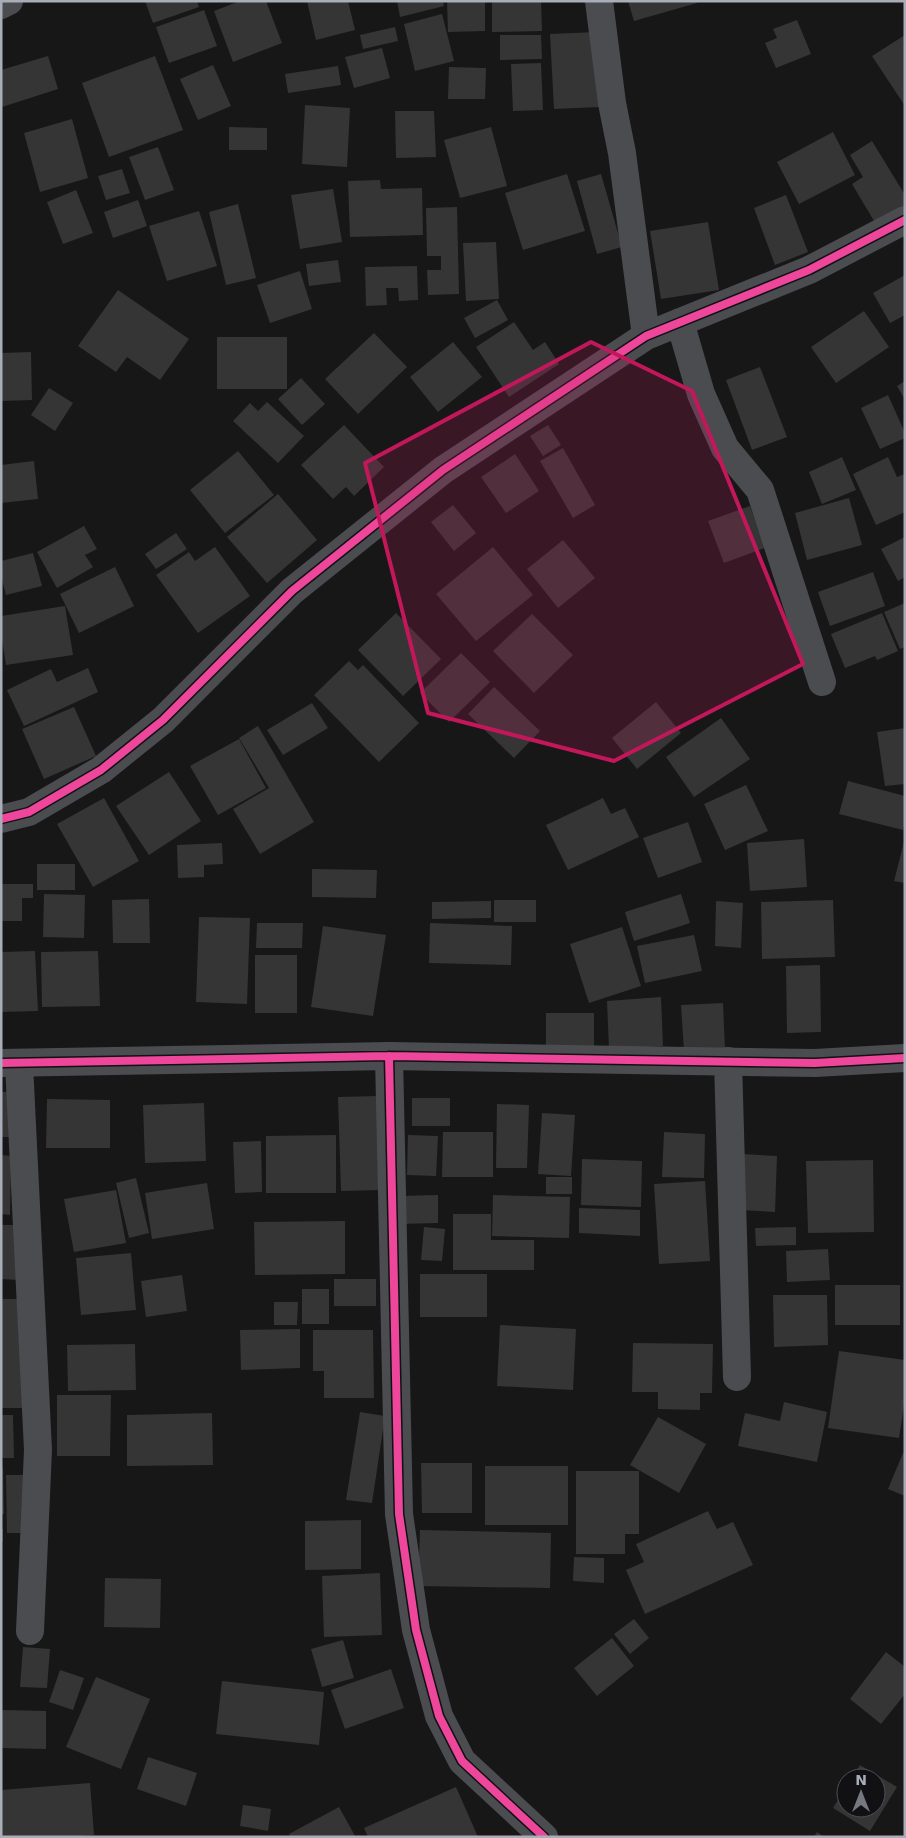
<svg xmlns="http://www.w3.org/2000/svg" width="906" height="1838" viewBox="0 0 906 1838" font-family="'DejaVu Sans',sans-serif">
<rect width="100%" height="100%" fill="#171717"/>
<path fill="#353536" d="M145 1H197L199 7 153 23Z
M240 1H266L282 43 233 62 214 11Z
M307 1H348L355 30 316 40Z
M397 1H443L444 6 400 17Z
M447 1H485V31L448 32Z
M492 1H541L542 31 492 32Z
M628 1H697V3L634 21Z
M204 10 217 46 169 63 156 27Z
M442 14 454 61 415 71 404 24Z
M797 20 811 54 776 68 765 43 777 38 773 29Z
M395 27 398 41 363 49 360 35Z
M597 32 600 107 554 109 550 34Z
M500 35H541L542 59 500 60Z
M905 35V106L872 56Z
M382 48 390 78 354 88 345 57Z
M48 56 58 89 2 107 1 70Z
M155 56 183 130 109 157 82 83Z
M541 63 543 110 513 111 511 64Z
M213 65 231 106 198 120 180 79Z
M338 66 341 85 288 93 285 74Z
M449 67 486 68 485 99H448Z
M305 105 350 108 347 167 302 164Z
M395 111H434L436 157 396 158Z
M72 119 88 178 40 192 24 133Z
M229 127 267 128V150H229Z
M491 127 507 186 460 198 444 140Z
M833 132 855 175 799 204 777 162Z
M872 141 905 195V209L877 226 852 184 863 177 850 155Z
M158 147 174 190 145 200 129 157Z
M122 169 130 193 106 200 98 176Z
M567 174 585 231 523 250 505 193Z
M601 174 622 247 597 254 577 181Z
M380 180 381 189 422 188 423 235 350 237 348 181Z
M333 189 342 242 300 249 291 195Z
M76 190 93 233 63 244 47 202Z
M786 195 808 252 775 265 754 208Z
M138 200 147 226 113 238 104 212Z
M238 204 256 278 226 285 209 212Z
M457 207 459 294 428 295 427 270H441V256H427L426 208Z
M199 211 217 266 167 281 149 226Z
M708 222 719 290 661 299 650 231Z
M496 242 499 299 466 301 463 243Z
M338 260 341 282 309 286 306 264Z
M417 266 418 300 399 301 398 288H386L387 305 366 306 365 267Z
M300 271 312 309 270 323 257 285Z
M905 275V315L890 323 873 293Z
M118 290 189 339 160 380 127 357 116 372 78 346Z
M497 300 508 320 475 338 464 318Z
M864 311 889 347 836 383 811 347Z
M514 322 533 350 545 342 559 364 509 397 476 347Z
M374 333 407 367 358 414 325 379Z
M217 337H287V389H217Z
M453 342 482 377 438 412 410 377Z
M31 352 32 400 1 401V353Z
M760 367 787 437 752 450 726 380Z
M301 378 325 404 302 425 278 399Z
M905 381V400L897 386Z
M49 388 73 403 55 431 31 415Z
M888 395 905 433V438L880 449 861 408Z
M267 402 304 436 278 463 233 421 250 403 258 411Z
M344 425 384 467 354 496 346 487 333 499 301 465Z
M548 425 561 445 543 456 530 436Z
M563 448 595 505 573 518 540 461Z
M238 451 274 495 225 533 190 490Z
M515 454 539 491 506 513 481 477Z
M842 457 856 490 822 504 809 472Z
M888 457 897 477 905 474V512L876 525 853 474Z
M34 461 38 499 1 503V465Z
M278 494 317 540 267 583 227 537Z
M849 498 862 545 807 560 795 513Z
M453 505 476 533 454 551 431 522Z
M750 506 765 548 724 563 708 521Z
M84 526 97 549 85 555 93 567 57 588 37 552Z
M176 533 187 549 156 569 145 554Z
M905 537V577L898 581 881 549Z
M563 540 595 578 558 608 527 569Z
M215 547 250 596 198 633 156 575 189 552 195 561Z
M493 547 533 595 476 641 436 594Z
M33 553 42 586 6 595 1 576V561Z
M115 567 134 606 79 633 60 594Z
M873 572 885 606 830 626 818 592Z
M905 603V647L900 649 884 612Z
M65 606 73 655 6 665 1 633V616Z
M396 613 441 659 403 696 358 650Z
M882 613 898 651 877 660 875 656 845 668 831 634Z
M532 614 573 655 534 693 493 651Z
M461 653 490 682 449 722 420 693Z
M349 661 358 670 363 665 419 723 379 762 314 695Z
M88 668 98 692 24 726 7 690 51 669 57 682Z
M494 687 540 731 514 758 468 714Z
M656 702 681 733 637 769 612 738Z
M312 703 328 728 283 755 267 730Z
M74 707 96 756 44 779 22 729Z
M721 718 750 759 694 797 666 757Z
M258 726 314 822 260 854 233 809 269 788 239 738Z
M905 728V784L885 786 877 732Z
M239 739 266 788 218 815 190 766Z
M169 772 201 821 149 855 116 806Z
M848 781 905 796V823L903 830 839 814Z
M746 785 768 831 725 850 704 804Z
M104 798 139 861 93 887 57 824Z
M603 798 611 814 625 808 639 837 568 870 546 825Z
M688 822 702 862 658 878 643 838Z
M804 839 807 887 750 891 747 843Z
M904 842H905V883L894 881Z
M222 843 223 864 204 865V877L178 878 177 845Z
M37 864H75V890H37Z
M312 869 377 870 376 898 312 897Z
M1 884H33V898H22V921H1Z
M44 894 85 895 84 938 43 937Z
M681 894 690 923 634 941 625 912Z
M149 899 150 943H113L112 900Z
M494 900H536V922H494Z
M833 900 835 957 762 959 761 902Z
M491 901V918L432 919V902Z
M716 901 743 903 741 948 715 946Z
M199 917 250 918 247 1004 196 1002Z
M257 923H303L302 948H256Z
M430 923 512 926 511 965 429 963Z
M323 926 386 935 373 1016 311 1007Z
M622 927 641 986 589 1003 570 944Z
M694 935 702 971 645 983 637 946Z
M35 951 38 1011 1 1012V952Z
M98 951 100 1006 42 1007 41 952Z
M255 955H297V1013H255Z
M820 965 821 1032 787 1033 786 966Z
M661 997 663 1046 609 1049 607 1001Z
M723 1003 725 1049 684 1051 681 1005Z
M546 1013H594V1046H546Z
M1 1092H14L13 1137H1Z
M378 1096 380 1190 341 1191 338 1097Z
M412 1098H450V1126H412Z
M47 1099 110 1100V1148H46Z
M204 1103 206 1161 145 1163 143 1105Z
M497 1104 529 1105 527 1168H496Z
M542 1113 575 1115 571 1176 538 1174Z
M443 1132H493V1177H442Z
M664 1132 705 1134 704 1178 662 1177Z
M336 1135V1193H266V1136Z
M408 1135 438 1136 436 1176 407 1175Z
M261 1141 262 1192 235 1193 233 1142Z
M742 1154 777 1156 775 1212 740 1210Z
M1 1155 11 1156 10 1215 1 1214Z
M582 1159 642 1161 641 1207 581 1205Z
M873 1160 874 1232 808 1233 806 1161Z
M546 1177H572V1194H546Z
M136 1178 149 1233 129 1238 116 1183Z
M705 1181 710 1261 659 1264 654 1184Z
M207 1183 214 1229 152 1239 145 1193Z
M116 1190 126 1243 74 1252 64 1199Z
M438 1195V1223L399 1224V1196Z
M493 1195 570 1197 569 1238 492 1236Z
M579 1208 640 1210V1236L579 1233Z
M453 1214H491V1240H534V1270H453Z
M345 1221V1274L255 1275 254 1222Z
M1 1225H18V1280L1 1279Z
M424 1227 445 1229 442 1261 421 1260Z
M796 1227V1245L756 1246 755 1228Z
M828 1249 830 1280 787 1282 786 1251Z
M131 1253 136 1310 81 1315 76 1258Z
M420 1274H487V1317H420Z
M182 1275 187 1311 146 1317 141 1281Z
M334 1279H376V1306H334Z
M835 1285H900V1325H835Z
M302 1289H329V1324H302Z
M773 1295H827L828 1345 774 1347Z
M1 1299H29L30 1408H1Z
M274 1302H298L297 1325H274Z
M500 1325 576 1329 573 1390 497 1386Z
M300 1329V1368L241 1370 240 1330Z
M313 1330H373L374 1398H324V1371H313Z
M633 1343 713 1344 712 1393H700V1410L658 1409V1392H632Z
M135 1344 136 1390 68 1391 67 1345Z
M839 1351 905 1360V1398L899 1438 828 1428Z
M57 1395H111L110 1456H57Z
M784 1402 827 1412 817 1462 738 1446 745 1413 780 1421Z
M360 1412 385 1416 372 1503 346 1500Z
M212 1413 213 1465 127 1466V1415Z
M1 1415H13L14 1458H1Z
M658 1417 706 1444 679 1493 630 1465Z
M903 1453 905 1454V1496L888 1489Z
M421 1463H472V1513H422Z
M485 1466H568V1525H485Z
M1 1467H3L4 1514H1Z
M576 1471H639V1534H625V1554H576Z
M6 1475H31V1533H7Z
M708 1511 717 1529 733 1522 753 1565 645 1614 626 1570 644 1562 636 1544Z
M361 1520V1569L305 1570V1521Z
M1 1529H3V1542H1Z
M420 1530 551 1533 550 1588 418 1586Z
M574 1557 604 1558V1583L573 1581Z
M380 1573 382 1635 324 1637 322 1576Z
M105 1578 161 1579 160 1628 104 1627Z
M634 1619 649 1638 630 1654 614 1634Z
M612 1638 634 1666 597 1696 574 1668Z
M343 1640 354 1678 322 1687 311 1649Z
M23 1647 50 1649 47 1688 20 1687Z
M886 1652 905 1667V1694L881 1724 850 1699Z
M391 1669 404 1708 345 1729 331 1690Z
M60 1670 84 1678 73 1710 49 1702Z
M96 1677 150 1699 121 1769 66 1747Z
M222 1681 324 1692 319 1745 216 1734Z
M1 1710 46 1711V1749L1 1748Z
M148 1757 197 1773 186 1806 137 1789Z
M860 1765 897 1787 870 1831 833 1808 846 1787V1808H876V1778H852Z
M90 1783 94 1835 70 1837H1V1790Z
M456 1787 478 1837H368L364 1828Z
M243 1805 271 1809 268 1831 240 1826Z
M339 1807 355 1836 291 1837 289 1834Z
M817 1832 824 1837H814Z"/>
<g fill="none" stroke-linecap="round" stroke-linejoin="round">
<path stroke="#4b4c50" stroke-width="28" d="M599 1 612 103 622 153 646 336
M1 5 9 1
M680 322 701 394 725 448 760 490 822 682
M1 819 29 812 101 770 163 720 292 591 443 470 646 336 809 270 905 220
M389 1056 399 1514 416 1630 439 1716 462 1761 544 1837
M728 1061 737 1377
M19 1064 38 1450 30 1631"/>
<path stroke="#4b4c50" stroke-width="28" d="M1 1063 389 1056 815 1063 905 1058"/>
<defs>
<path id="cycleway" d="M1 819 29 812 101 770 163 720 292 591 443 470 646 336 809 270 905 220
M389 1056 399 1514 416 1630 439 1716 462 1761 544 1837
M1 1063 389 1056 815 1063 905 1058"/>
</defs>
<use href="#cycleway" stroke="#111113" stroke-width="11"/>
<use href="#cycleway" stroke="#ed469a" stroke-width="8"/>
</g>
<path fill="#c2185b" fill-opacity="0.2" stroke="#c2185b" stroke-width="4" stroke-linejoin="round" d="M591 342 692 391 803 664 614 761 428 713 365 463Z"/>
<rect width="906" height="1838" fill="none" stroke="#a8adb8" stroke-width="5"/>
<g transform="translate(861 1793)"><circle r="24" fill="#111113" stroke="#4d4f55"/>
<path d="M0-4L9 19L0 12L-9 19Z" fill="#757880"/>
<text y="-8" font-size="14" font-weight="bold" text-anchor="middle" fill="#a8adb8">N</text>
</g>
</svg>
